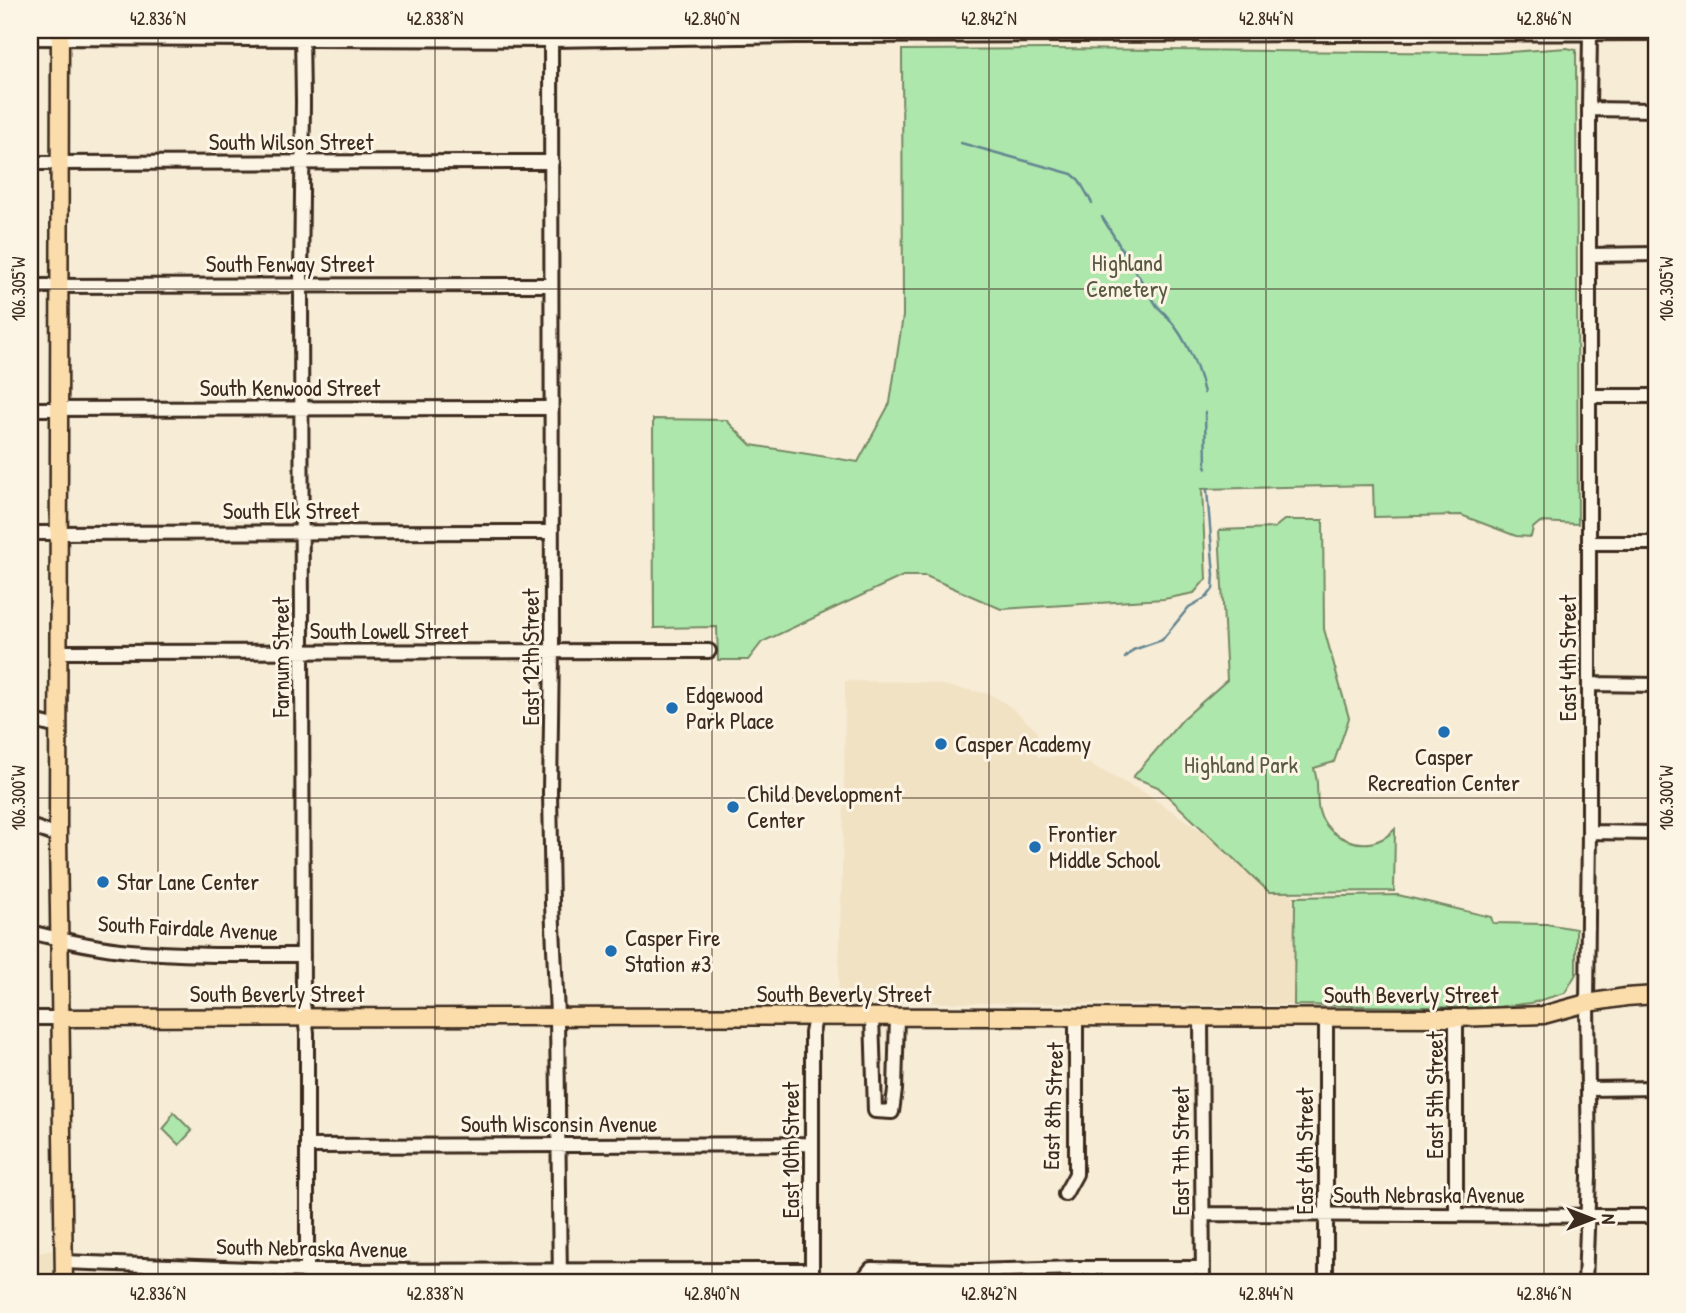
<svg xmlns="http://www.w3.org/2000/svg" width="1686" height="1313" viewBox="0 0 1686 1313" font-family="'Patrick Hand',sans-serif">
<rect width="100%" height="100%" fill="#f7ecd6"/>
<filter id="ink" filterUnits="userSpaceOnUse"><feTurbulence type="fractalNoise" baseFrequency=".0143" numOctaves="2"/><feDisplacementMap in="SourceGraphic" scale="14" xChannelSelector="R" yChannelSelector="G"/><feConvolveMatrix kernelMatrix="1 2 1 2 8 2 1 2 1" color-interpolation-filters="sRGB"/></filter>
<g filter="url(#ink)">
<path fill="#f1e2c4" d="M845 681 925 682 990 694 1011 707 1037 731V757H1076L1145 793 1293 892 1294 1005 838 1002 844 802Z
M53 1250V1283H30V1254Z"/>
<path fill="#ade7ab" stroke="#748864" stroke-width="2" d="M1567 48 1576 50 1578 524 1540 522 1533 528 1531 537 1516 536 1461 515 1374 517 1373 485 1202 489 1206 579 1194 593 1164 599 1001 609 926 576H903L762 642 748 660H718L717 627 654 628 653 419 726 420 751 445 858 462 890 403 903 316 902 50 1051 49 1495 53Z
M1284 520H1323L1324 629 1349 718 1334 762 1314 768C1315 773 1317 779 1317 784 1318 795 1316 806 1321 817 1331 838 1360 850 1382 839 1386 837 1391 833 1395 829L1394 891 1269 892 1158 787 1133 777 1183 719 1227 680 1219 530 1274 528Z
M1398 895 1491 917 1493 923 1546 924 1576 929V974L1565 993 1531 1003 1490 1008 1294 1005 1295 897Z
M173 1112 192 1131 179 1145 163 1129 169 1122Z"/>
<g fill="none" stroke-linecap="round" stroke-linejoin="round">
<path stroke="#648692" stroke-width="2.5" d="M961 143 1072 174 1079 180 1092 203
M1102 217 1157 306C1181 328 1197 361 1204 393
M1205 412 1206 469
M1125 658 1133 650 1162 640 1189 607 1207 597 1213 589 1214 575 1207 490"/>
<defs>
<path id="minor" d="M302 30 303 102 301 284 303 1003 307 1033V1283
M551 30 552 651 550 792 552 904 557 1015 560 1283
M30 38 551 40 795 36 1656 33
M1589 109 1656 110
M30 163 552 162
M1589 255 1656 254
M30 286 551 285
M1589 396H1656
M30 409 551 408
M30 533 551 532
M1589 543H1656
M58 652 709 651
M1589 684 1656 685
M30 720 58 727
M30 826 58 836
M1589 832 1656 833
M30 932C62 940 97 948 130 951 188 956 246 955 303 955
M872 1016 875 1111 892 1112 895 1090 897 1016
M30 1018H59
M1201 1018 1203 1283
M1588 1089 1656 1088
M307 1146 812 1144
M1065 1194 1076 1174V1017
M1202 1214 1656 1216
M1456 1214V1018
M63 1262 307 1271 812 1270
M812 1283V1033L815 1018
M864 1283V1278L871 1269 971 1271 1077 1268H1203
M1077 1283V1268
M1326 1283V1018
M1585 1283 1589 1176 1587 1003 1589 832V109L1590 33"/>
<path id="major" d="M60 30 58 836 64 1283
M59 1018C525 1014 990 1018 1456 1018L1543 1015 1587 1003 1626 997 1656 995"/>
</defs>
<use href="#minor" stroke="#3b2a1e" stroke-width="18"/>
<use href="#major" stroke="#3b2a1e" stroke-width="21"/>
<use href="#minor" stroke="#fcf5e5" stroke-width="12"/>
<use href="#major" stroke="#fbddab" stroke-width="16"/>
</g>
</g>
<path fill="none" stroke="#3b2a1e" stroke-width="2" stroke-opacity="0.45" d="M158 30V1283M435 30V1283M712 30V1283M989 30V1283M1266 30V1283M1544 30V1283M30 289H1656M30 798H1656"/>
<g fill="#1f6fb2" stroke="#fcf5e5" stroke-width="2.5">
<circle cx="672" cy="708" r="7"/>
<circle cx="1444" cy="732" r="7"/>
<circle cx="941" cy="744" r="7"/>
<circle cx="733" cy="807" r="7"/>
<circle cx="1035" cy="847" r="7"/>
<circle cx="103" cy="882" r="7"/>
<circle cx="611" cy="951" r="7"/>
</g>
<g text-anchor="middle" stroke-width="6" stroke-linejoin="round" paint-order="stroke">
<g font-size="23" fill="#3b2a1e" stroke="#fcf5e5">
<text x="291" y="150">South Wilson Street</text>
<text x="290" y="272">South Fenway Street</text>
<text x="290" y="396">South Kenwood Street</text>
<text x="291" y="519">South Elk Street</text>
<text x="389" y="639">South Lowell Street</text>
<text transform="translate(281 657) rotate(-90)" y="8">Farnum Street</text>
<text transform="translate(531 657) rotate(-90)" y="8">East 12th Street</text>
<text transform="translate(1568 658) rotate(-90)" y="8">East 4th Street</text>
<text transform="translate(188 928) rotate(3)" y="8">South Fairdale Avenue</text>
<text x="277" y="1002">South Beverly Street</text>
<text x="844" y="1002">South Beverly Street</text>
<text x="1411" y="1003">South Beverly Street</text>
<text transform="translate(1435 1095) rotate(-90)" y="8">East 5th Street</text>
<text transform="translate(1053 1106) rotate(-88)" y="8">East 8th Street</text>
<text x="559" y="1132">South Wisconsin Avenue</text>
<text transform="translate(791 1150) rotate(-90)" y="8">East 10th Street</text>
<text transform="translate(1181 1151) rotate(-90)" y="8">East 7th Street</text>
<text transform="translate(1305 1151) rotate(-90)" y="8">East 6th Street</text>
<text x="1429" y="1203">South Nebraska Avenue</text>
<text transform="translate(312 1248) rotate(1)" y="8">South Nebraska Avenue</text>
</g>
<g font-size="23" fill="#585941" stroke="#fcf5e5">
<text x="1127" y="271">Highland<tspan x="1127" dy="26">Cemetery</tspan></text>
<text x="1241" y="773">Highland Park</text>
</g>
<g font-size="23" fill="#3b2a1e" stroke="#fcf5e5" text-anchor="start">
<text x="686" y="703">Edgewood<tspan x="686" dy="26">Park Place</tspan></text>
<text x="955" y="752">Casper Academy</text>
<text x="1444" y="765" text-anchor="middle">Casper<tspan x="1444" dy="26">Recreation Center</tspan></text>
<text x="747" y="802">Child Development<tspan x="747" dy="26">Center</tspan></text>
<text x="1049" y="842">Frontier<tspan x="1049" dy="26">Middle School</tspan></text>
<text x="117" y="890">Star Lane Center</text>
<text x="625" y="946">Casper Fire<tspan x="625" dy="26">Station #3</tspan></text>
</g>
</g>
<rect width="1686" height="1313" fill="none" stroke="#fcf5e5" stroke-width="77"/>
<g transform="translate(1592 1219) rotate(90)" stroke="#fcf5e5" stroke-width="5" paint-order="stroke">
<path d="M0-5L12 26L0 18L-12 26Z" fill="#3b2a1e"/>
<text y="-10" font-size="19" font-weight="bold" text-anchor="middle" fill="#3b2a1e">N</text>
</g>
<rect x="38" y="38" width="1610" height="1236" fill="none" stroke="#3b2a1e" stroke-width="2.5"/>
<g font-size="18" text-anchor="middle" fill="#3b2a1e">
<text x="158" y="25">42.836°N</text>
<text x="435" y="25">42.838°N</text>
<text x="712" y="25">42.840°N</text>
<text x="989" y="25">42.842°N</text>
<text x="1266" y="25">42.844°N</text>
<text x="1544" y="25">42.846°N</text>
<text transform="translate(1667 289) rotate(-90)" y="6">106.305°W</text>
<text transform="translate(19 289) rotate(-90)" y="6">106.305°W</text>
<text transform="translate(1667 798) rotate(-90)" y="6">106.300°W</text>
<text transform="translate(19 798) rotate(-90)" y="6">106.300°W</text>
<text x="158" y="1300">42.836°N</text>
<text x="435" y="1300">42.838°N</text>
<text x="712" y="1300">42.840°N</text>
<text x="989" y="1300">42.842°N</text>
<text x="1266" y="1300">42.844°N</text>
<text x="1544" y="1300">42.846°N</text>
</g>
</svg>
